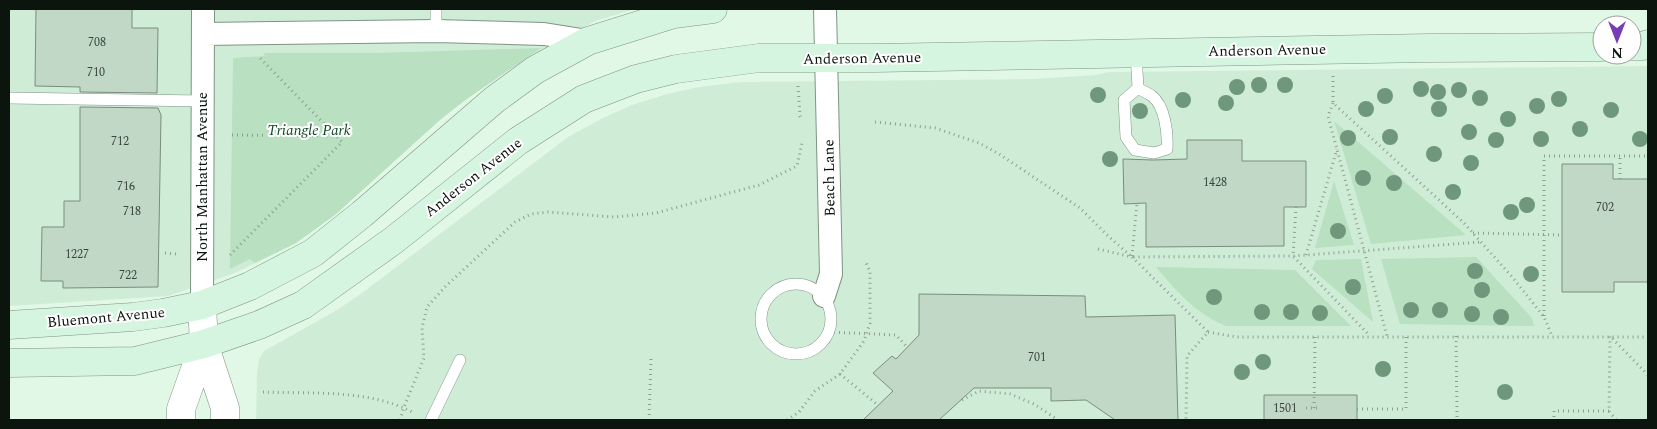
<svg xmlns="http://www.w3.org/2000/svg" width="1657" height="429" viewBox="0 0 1657 429" font-family="Spectral,serif">
<rect width="100%" height="100%" fill="#e1f8e6"/>
<path fill="#cfedd6" d="M9 9H635L595 21 546 48 500 75 439 119 296 243 235 273 168 296 9 306Z
M1648 66V420H256L257 374 259 359 264 351 337 310 362 293 568 137 603 118 632 105 667 94 699 87 741 82 1032 79 1096 75 1109 72Z"/>
<path fill="#b8e0c1" d="M541 48 464 101 440 120 335 215 296 243 255 263 250 259 230 269 233 58 265 56 263 53H375Z
M1334 121 1466 235 1371 244Z
M1334 181 1354 245 1315 248Z
M1476 257 1532 318 1534 326 1400 324 1381 259Z
M1361 259 1373 322 1312 269 1316 260Z
M1156 267 1295 270 1351 326H1226C1196 314 1176 291 1156 267Z"/>
<path fill="#c1d8c6" stroke="#788e7d" d="M36 9H132V28H158L157 93 80 92V87L35 86Z
M80 107 158 108 161 115 158 287 63 288V281H41L42 227H64V201H80Z
M1187 140H1242V161H1306V207H1284V246L1146 247V203L1124 204 1123 159 1153 160 1187 159Z
M1562 164H1613V179H1648V282H1614V292H1562Z
M919 294 1085 296 1086 317 1175 315 1178 420H1115L1086 400 1051 401V388H974L939 420H863L893 391 873 373 892 356 896 359 919 335Z
M1264 395H1357V420H1264Z"/>
<g fill="none" stroke-linecap="round" stroke-linejoin="round">
<defs>
<path id="service" d="M436 9V31
M1136 53 1138 88 1124 100 1126 137 1135 150 1154 153 1167 149C1168 133 1165 106 1152 96 1148 93 1142 91 1138 88
M9 98 203 101
M761 319a35 35 0 1 1 70 0a35 35 0 1 1-70 0Z
M431 420 460 360"/>
<path id="minor" d="M203 34 436 31 544 34 588 41
M824 296 831 274 825 9
M202 305 203 9"/>
<path id="tertiary" d="M202 305 204 344 225 408V420
M181 420V409L204 344"/>
<path id="secondary" d="M1632 46H1643L1648 44
M9 325 133 317 163 313 202 305 250 286 313 253 362 214 494 100 535 70 588 41 674 14 713 9
M9 363 135 361 204 344 259 325 303 305 394 240 518 141 584 99 636 79 676 69 759 58H875L1429 48 1602 47"/>
</defs>
<use href="#service" stroke="#7e9483" stroke-width="12"/>
<use href="#minor" stroke="#7e9483" stroke-width="24"/>
<use href="#tertiary" stroke="#7e9483" stroke-width="29"/>
<use href="#secondary" stroke="#7e9483" stroke-width="29"/>
<path stroke="#8e9f92" stroke-width="3" stroke-dasharray="1 4" stroke-linecap="butt" d="M1333 76V103L1464 223 1513 278 1544 317 1552 336
M798 86 800 116 802 119
M1333 103 1328 116 1387 336
M875 122 935 128 979 143 999 154 1080 208 1107 235 1132 257 1293 256 1481 242
M232 135 336 136
M1620 179V156
M1296 207 1293 256 1369 335
M1473 233 1562 235
M1098 249 1132 257 1208 332 1187 356 1186 420
M165 253 177 254
M230 255 342 142 260 58
M1306 255 1337 149
M1132 256 1137 203
M1544 316V156H1648
M829 332 896 335 907 347
M1208 332 1236 337H1648
M1456 336 1457 417
M840 374 878 405
M263 392C313 394 370 389 414 413
M962 400 979 391 1010 394 1034 404 1058 420
M1306 408H1319
M1314 408 1315 336
M1357 409H1406V336
M1554 417V411H1609
M400 420 404 407 424 358 422 328 427 307 446 286 515 222 531 214 548 212 614 217 656 213 759 185 797 166 802 143
M649 420 651 359
M787 420 799 412 815 391 840 374 864 341 870 323V272L865 260
M1616 420 1609 411 1610 336 1648 375"/>
<use href="#service" stroke="#fff" stroke-width="11"/>
<use href="#minor" stroke="#fff" stroke-width="22"/>
<use href="#tertiary" stroke="#fff" stroke-width="28"/>
<use href="#secondary" stroke="#d6f5e0" stroke-width="28"/>
</g>
<g fill="#6f977c">
<circle cx="1259" cy="85" r="8"/>
<circle cx="1285" cy="85" r="8"/>
<circle cx="1237" cy="87" r="8"/>
<circle cx="1421" cy="89" r="8"/>
<circle cx="1459" cy="90" r="8"/>
<circle cx="1438" cy="92" r="8"/>
<circle cx="1098" cy="95" r="8"/>
<circle cx="1385" cy="96" r="8"/>
<circle cx="1480" cy="98" r="8"/>
<circle cx="1559" cy="99" r="8"/>
<circle cx="1183" cy="100" r="8"/>
<circle cx="1226" cy="103" r="8"/>
<circle cx="1537" cy="106" r="8"/>
<circle cx="1366" cy="109" r="8"/>
<circle cx="1439" cy="109" r="8"/>
<circle cx="1611" cy="110" r="8"/>
<circle cx="1140" cy="111" r="8"/>
<circle cx="1508" cy="119" r="8"/>
<circle cx="1580" cy="129" r="8"/>
<circle cx="1469" cy="132" r="8"/>
<circle cx="1390" cy="137" r="8"/>
<circle cx="1348" cy="138" r="8"/>
<circle cx="1541" cy="139" r="8"/>
<circle cx="1640" cy="139" r="8"/>
<circle cx="1496" cy="140" r="8"/>
<circle cx="1434" cy="154" r="8"/>
<circle cx="1110" cy="159" r="8"/>
<circle cx="1471" cy="163" r="8"/>
<circle cx="1363" cy="178" r="8"/>
<circle cx="1394" cy="183" r="8"/>
<circle cx="1453" cy="192" r="8"/>
<circle cx="1527" cy="205" r="8"/>
<circle cx="1511" cy="212" r="8"/>
<circle cx="1338" cy="231" r="8"/>
<circle cx="1475" cy="271" r="8"/>
<circle cx="1531" cy="274" r="8"/>
<circle cx="1353" cy="287" r="8"/>
<circle cx="1482" cy="290" r="8"/>
<circle cx="1214" cy="297" r="8"/>
<circle cx="1411" cy="310" r="8"/>
<circle cx="1440" cy="310" r="8"/>
<circle cx="1262" cy="312" r="8"/>
<circle cx="1291" cy="312" r="8"/>
<circle cx="1320" cy="313" r="8"/>
<circle cx="1472" cy="314" r="8"/>
<circle cx="1501" cy="317" r="8"/>
<circle cx="1263" cy="362" r="8"/>
<circle cx="1383" cy="369" r="8"/>
<circle cx="1242" cy="372" r="8"/>
<circle cx="1505" cy="392" r="8"/>
</g>
<g text-anchor="middle" stroke-width="4" stroke-linejoin="round" paint-order="stroke">
<g font-size="12" fill="#39453c">
<text x="97" y="46">708</text>
<text x="96" y="76">710</text>
<text x="120" y="145">712</text>
<text x="1215" y="186">1428</text>
<text x="126" y="190">716</text>
<text x="1605" y="211">702</text>
<text x="132" y="215">718</text>
<text x="77" y="258">1227</text>
<text x="128" y="279">722</text>
<text x="1037" y="361">701</text>
<text x="1285" y="412">1501</text>
</g>
<g font-size="15" fill="#0c140e" stroke="#fefefe">
<text transform="translate(1267 50) rotate(-1)" y="5">Anderson Avenue</text>
<text transform="translate(862 58) rotate(-1)" y="5">Anderson Avenue</text>
<text transform="translate(202 177) rotate(-90)" y="5">North Manhattan Avenue</text>
<text transform="translate(473 177) rotate(-38)" y="5">Anderson Avenue</text>
<text transform="translate(829 178) rotate(-91)" y="5">Beach Lane</text>
<text transform="translate(106 317) rotate(-5)" y="5">Bluemont Avenue</text>
</g>
<g font-size="15" font-style="italic" fill="#124726" stroke="#fefefe">
<text x="309" y="135">Triangle Park</text>
</g>
</g>
<rect width="1657" height="429" fill="none" stroke="#0c140e" stroke-width="20"/>
<g transform="translate(1617 40) rotate(180)"><circle r="24" fill="#fefefe" stroke="#9da09e"/>
<path d="M0-4L9 19L0 12L-9 19Z" fill="#763db4"/>
<text y="-8" font-size="14" font-weight="bold" text-anchor="middle" fill="#0c140e">N</text>
</g>
</svg>
